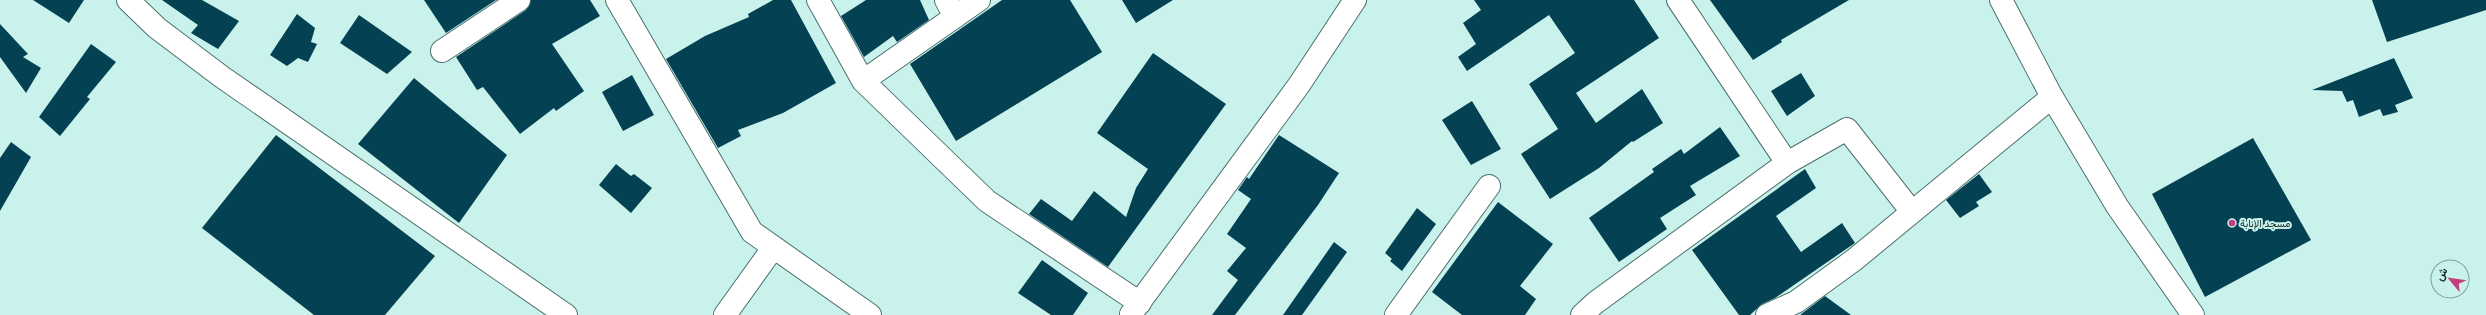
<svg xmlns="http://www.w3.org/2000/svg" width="2486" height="315" viewBox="0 0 2486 315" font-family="'Libre Baskerville',Vazirmatn,serif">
<rect width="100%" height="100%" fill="#c9f2ed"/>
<path fill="#044253" d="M33 0H84L69 23Z
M162 0H202L239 21 218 49 191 33 198 25Z
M424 0H496L446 33Z
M531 0H590L600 16 552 44 584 91 556 111 554 108 520 134 483 87 477 90 456 57 526 10Z
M773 0H791L836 83 783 113 738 130 741 136 718 148 666 59 705 36 749 17 748 14Z
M866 0H920L929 20 897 42 893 36 864 57 841 16Z
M1002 0H1070L1102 52 956 141 910 64Z
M1122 0H1173L1136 23Z
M1474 0H1634L1659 38 1576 93 1596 123 1642 89 1663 123 1633 142 1632 141 1599 168 1550 199 1521 154 1558 129 1529 84 1575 53 1549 15 1467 71 1458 57 1476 44 1463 23 1481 10Z
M1710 0H1849L1781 40 1782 42 1753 60Z
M2372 0H2486V10L2387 42Z
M297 14 315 28 311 42 317 44 308 62 298 58 287 66 270 55Z
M359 15 412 52 387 74 340 43Z
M0 24 28 54 23 57 41 68 26 93 0 57Z
M91 44 116 62 87 97 90 99 60 136 39 117Z
M1153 53 1226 104 1108 267 1029 214 1041 199 1072 221 1094 191 1126 217 1136 188 1148 169 1097 133Z
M2394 58 2413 98 2395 105 2398 112 2383 116 2380 109 2359 117 2353 100 2347 102 2342 91 2312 90Z
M1801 73 1815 96 1787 116 1771 91Z
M632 75 654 115 623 131 602 92Z
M414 78 507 155 459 223 358 144Z
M1472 101 1501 149 1471 165 1442 120Z
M1720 127 1740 156 1690 186 1696 195 1660 218 1667 229 1619 262 1589 218 1654 172 1652 169 1681 149 1684 154Z
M276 135 435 256 385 315H314L202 228Z
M1279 135 1339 173 1318 205 1235 315H1212L1238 280 1227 271 1246 248 1227 234 1251 199 1238 190 1247 177 1249 179Z
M2253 138 2311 240 2205 297 2152 194Z
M11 142 31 157 0 211V158Z
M616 164 631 176 634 174 652 188 631 213 599 185Z
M1805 169 1816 188 1776 216 1801 252 1842 223 1855 243 1775 298 1762 304 1750 315H1739L1692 250Z
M1979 174 1992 192 1976 202 1979 206 1960 218 1946 200Z
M1498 202 1553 244 1520 286 1536 299 1525 315H1462L1432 292Z
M1417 208 1436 224 1402 271 1390 261 1392 259 1385 253Z
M1334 242 1347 252 1302 315H1283Z
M1042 260 1088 293 1073 315H1051L1018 293Z
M1825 296 1851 315H1800Z"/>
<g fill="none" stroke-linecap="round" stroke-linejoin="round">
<defs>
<path id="minor" d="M128 0 157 28 222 77 566 315
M617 0 752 232 870 315
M818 0 863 81 987 201 1140 303
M946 0 955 17
M1678 0 1787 163 1847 129 1912 212
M2001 0 2052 97 2117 206 2193 315
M442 51 519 0
M863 81 979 0
M1131 314 1299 85 1355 0
M725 315 773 248
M1396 315 1489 186
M1582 315 1595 303 1787 163
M1767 315 1796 302 1854 260 2052 97"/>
</defs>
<use href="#minor" stroke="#4b706c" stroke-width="24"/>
<use href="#minor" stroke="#fff" stroke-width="22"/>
</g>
<circle fill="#c43d7d" stroke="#c9f2ed" stroke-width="1.5" cx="2232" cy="223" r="4"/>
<g text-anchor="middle" stroke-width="4" stroke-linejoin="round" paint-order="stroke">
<g font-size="10" fill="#162625" stroke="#c9f2ed" text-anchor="start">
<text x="2240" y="227">مسجد الإنابة</text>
</g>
</g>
<g transform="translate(2450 279) rotate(299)"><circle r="19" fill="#c9f2ed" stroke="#81a09d"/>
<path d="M0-3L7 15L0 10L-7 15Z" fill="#c43d7d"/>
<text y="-6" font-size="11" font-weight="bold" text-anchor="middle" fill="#162625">ش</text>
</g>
</svg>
